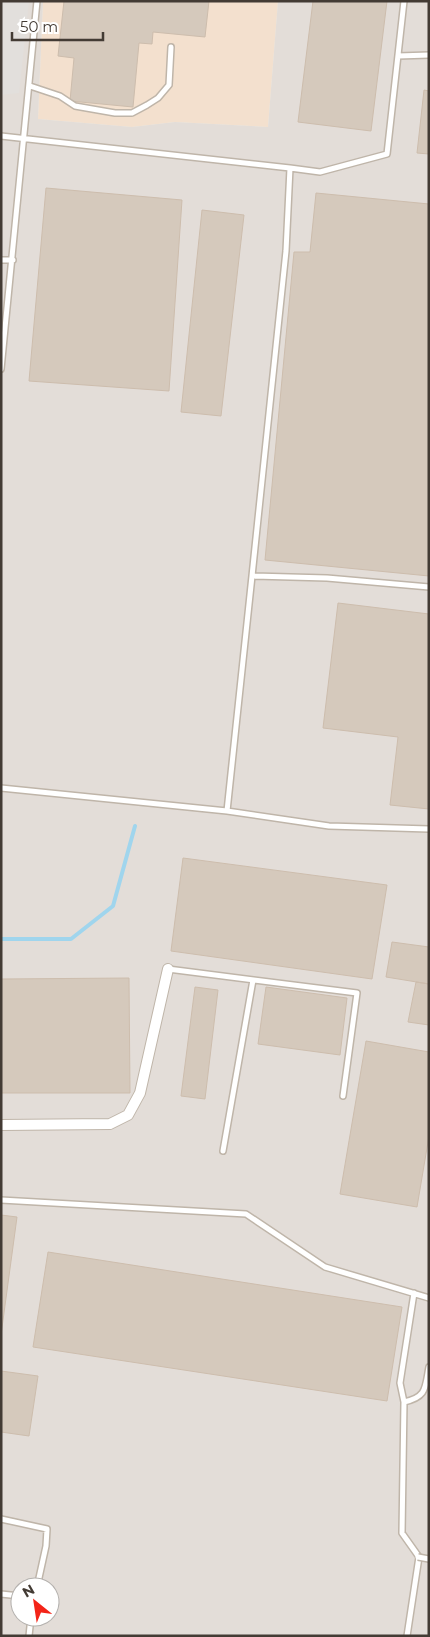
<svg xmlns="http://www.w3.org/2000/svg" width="430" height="1637" viewBox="0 0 430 1637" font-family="Montserrat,sans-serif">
<rect width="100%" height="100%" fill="#f1ece3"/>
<path fill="#f3e0ce" d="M43 1H278L268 127 175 122 132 127 38 119Z"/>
<path fill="#e3ddd8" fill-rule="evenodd" d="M1 1H43L38 119 132 127 175 122 268 127 278 1H429V1636H1ZM20 1587H50V1617H20Z"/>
<path fill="#e2dfdc" d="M1 1H29L19 93 1 95Z"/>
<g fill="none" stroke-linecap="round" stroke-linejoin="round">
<path stroke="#a0d5ed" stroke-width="4" d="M1 939H71L113 906 135 826"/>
</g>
<path fill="#d5c9bc" stroke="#cdbdad" d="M64 1H209L205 37 153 32 152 44 139 43 133 107 70 101 74 58 58 56Z
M313 1H387L371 131 298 122Z
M424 90 429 91V154L417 153Z
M46 188 182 200 169 391 29 381Z
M316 193 429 204V576L265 560 294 252H310Z
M202 210 244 215 221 416 181 412Z
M338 603 429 614V809L390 805 398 737 323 728Z
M183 858 387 885 372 979 171 951Z
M392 942 429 947V984L386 977Z
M129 978 130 1093H1V979Z
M416 982 429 984V1025L408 1022Z
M195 987 218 990 205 1099 181 1096Z
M266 987 347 998 340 1055 258 1044Z
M366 1041 429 1052V1136L417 1207 340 1194Z
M1 1215 17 1217 1 1335Z
M48 1252 402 1307 387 1401 33 1347Z
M1 1371 38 1376 29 1436 1 1432Z"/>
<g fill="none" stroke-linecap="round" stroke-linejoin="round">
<defs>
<path id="service" d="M398 56 429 55
M30 86 60 96 75 106 115 113H132L147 105 158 98 169 85 171 47
M1 136 290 168 286 251 252 576
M290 168 320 172 387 154 404 1
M1 260H13
M1 369 37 1
M429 587 327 578 252 576 227 811 329 826 429 829
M1 788 227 811
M168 969 357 993 343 1096
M223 1151 253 980
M1 1200 246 1214 325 1267 429 1298
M404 1402C427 1397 425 1388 429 1367
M1 1519 47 1529 46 1546 37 1587
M1 1594 20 1596
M29 1636 31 1617
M407 1636 419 1557 402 1533 404 1402 400 1383 414 1293"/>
<path id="minor" d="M1 1125 110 1124 128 1115 140 1093 168 969"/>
</defs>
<use href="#service" stroke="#bfb5a9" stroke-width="8"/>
<use href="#minor" stroke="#bfb5a9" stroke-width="12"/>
<use href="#service" stroke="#fff" stroke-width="5"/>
<use href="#minor" stroke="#fff" stroke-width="10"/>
<defs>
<path id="service-bridge" d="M418 1557 429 1559"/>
</defs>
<use href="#service-bridge" stroke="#bfb5a9" stroke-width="8" stroke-linecap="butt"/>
<use href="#service-bridge" stroke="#fff" stroke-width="5"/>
</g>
<rect width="430" height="1637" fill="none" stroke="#433b34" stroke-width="5"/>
<g transform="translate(35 1602) rotate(330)"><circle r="24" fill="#ffffff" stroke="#b4b1ae"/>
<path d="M0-4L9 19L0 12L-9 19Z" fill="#f32418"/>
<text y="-8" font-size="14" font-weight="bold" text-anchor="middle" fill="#433b34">N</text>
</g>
<path d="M12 32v8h91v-8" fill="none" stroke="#433b34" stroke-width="2.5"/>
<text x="20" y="32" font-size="15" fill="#433b34" stroke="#ffffff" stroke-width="4" paint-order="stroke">50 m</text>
</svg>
